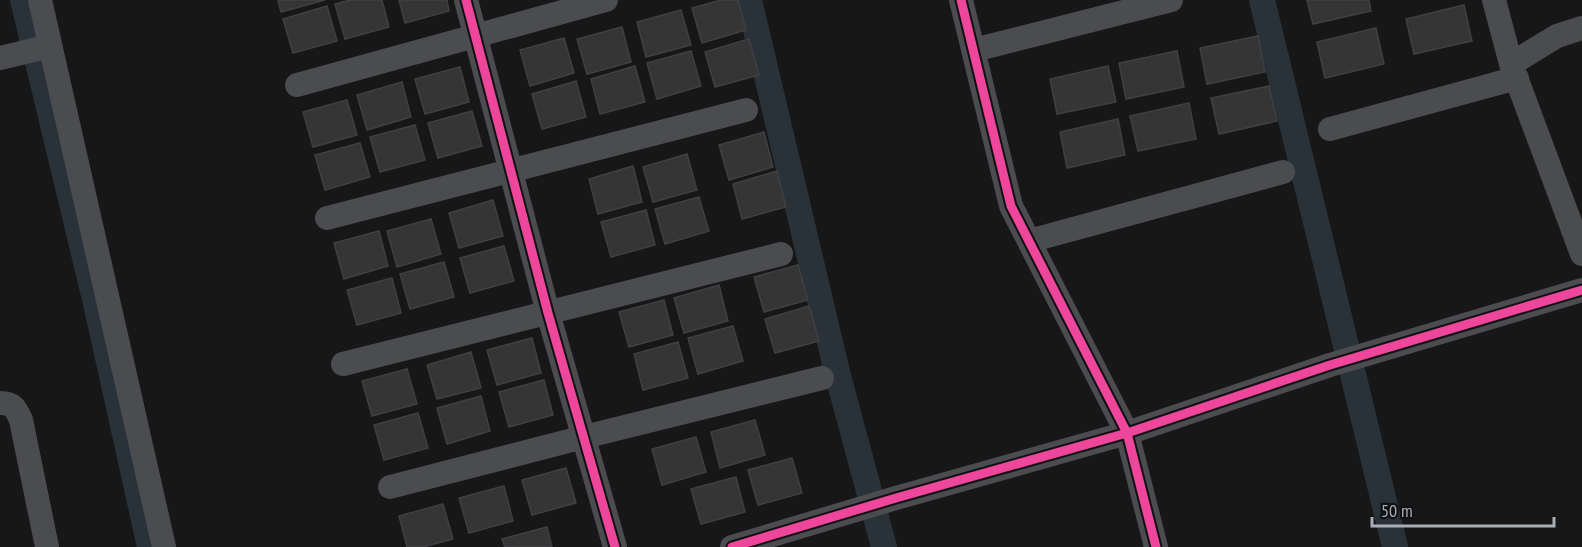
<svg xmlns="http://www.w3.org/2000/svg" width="1582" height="547" viewBox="0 0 1582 547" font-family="'PT Sans Narrow',sans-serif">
<rect width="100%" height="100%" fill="#171717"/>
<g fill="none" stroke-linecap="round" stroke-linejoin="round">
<path stroke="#2a3239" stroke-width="26" d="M23 0 95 299 150 547
M749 0 837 372 884 547
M1262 0 1395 547"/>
</g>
<path fill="#353536" stroke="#3f4043" stroke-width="1.5" d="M278 0H325L281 12Z
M350 0H382L389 27 345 39 335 4Z
M399 0H447L449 11 405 23Z
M721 0H738L746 30 702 43 692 8Z
M1307 0H1369L1371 11 1313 24Z
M1464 5 1472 41 1414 54 1406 19Z
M327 6 337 41 293 53 283 19Z
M681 10 691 45 646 57 637 22Z
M622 27 631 62 587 74 577 39Z
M1376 28 1384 64 1325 78 1317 42Z
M1258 36 1265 72 1207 84 1200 48Z
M564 38 574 73 530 86 520 50Z
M749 39 759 75 715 87 705 52Z
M691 51 701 86 657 99 647 63Z
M1177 51 1184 87 1126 99 1119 63Z
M635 66 645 102 600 114 591 79Z
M1108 66 1116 102 1057 114 1050 79Z
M460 67 469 102 425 114 415 79Z
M576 81 586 117 542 129 532 94Z
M402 82 411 117 367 130 357 95Z
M1269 86 1277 121 1219 134 1211 98Z
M347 100 357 135 313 147 303 112Z
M1189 103 1196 139 1138 151 1130 116Z
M472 111 482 146 438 158 428 123Z
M1118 119 1125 155 1067 168 1060 132Z
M415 125 425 160 380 172 370 137Z
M764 132 773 167 729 180 719 145Z
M360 143 370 177 325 190 315 155Z
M687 154 697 190 653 202 643 167Z
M633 166 642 202 598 214 589 179Z
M777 171 786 207 742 219 733 184Z
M699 197 709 231 665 244 655 209Z
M493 200 503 236 459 248 449 213Z
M646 210 655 245 611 257 601 222Z
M431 219 441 254 397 267 387 231Z
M379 231 388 266 344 279 334 243Z
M504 246 514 281 470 293 460 258Z
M444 262 454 297 410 309 400 274Z
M798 265 808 300 764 312 754 277Z
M392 278 401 313 357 325 347 290Z
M719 285 728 321 684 333 674 298Z
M664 300 673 335 629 347 619 312Z
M809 306 819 341 775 353 765 319Z
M733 326 743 361 698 374 688 338Z
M532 338 541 373 497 385 487 350Z
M678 342 688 378 643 390 634 354Z
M471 352 481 388 437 399 427 365Z
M407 369 417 404 372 416 362 381Z
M544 380 553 415 509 427 499 392Z
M481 396 490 431 447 444 437 408Z
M418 413 428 448 384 460 374 425Z
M755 420 765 455 720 468 711 432Z
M696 437 706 472 662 485 652 449Z
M792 458 802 493 758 505 748 470Z
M566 468 576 503 532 515 522 480Z
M736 477 745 512 701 524 691 489Z
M504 486 513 521 469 533 459 498Z
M443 504 453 539 423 547H407L399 516Z
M547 527 552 547H505L502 539Z"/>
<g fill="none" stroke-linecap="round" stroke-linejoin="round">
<path stroke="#4b4c50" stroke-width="24" d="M40 0 164 547
M466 0 548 313 615 547
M961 0 1011 206 1127 433 1156 547
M1494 0 1511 64 1582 254
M974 50 1171 0
M0 58 50 46
M1511 64 1557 36 1582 28
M297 85 606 0
M1330 129 1517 78
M327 218 746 110
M1029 241 1283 172
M343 364 781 254
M0 403C14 403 16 409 21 420L47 547
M390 487 584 437 822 378
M732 547 896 498 1127 433 1330 365 1582 290"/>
<defs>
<path id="cycleway" d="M466 0 548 313 615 547
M961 0 1011 206 1127 433 1156 547
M732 547 896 498 1127 433 1330 365 1582 290"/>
</defs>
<use href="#cycleway" stroke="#111113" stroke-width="13"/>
<use href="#cycleway" stroke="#ed469a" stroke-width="9"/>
</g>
<path d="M1372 517v9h182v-9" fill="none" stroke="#a8adb8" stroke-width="3"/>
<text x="1381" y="517" font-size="18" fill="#a8adb8" stroke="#111113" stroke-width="4.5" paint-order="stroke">50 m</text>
</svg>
